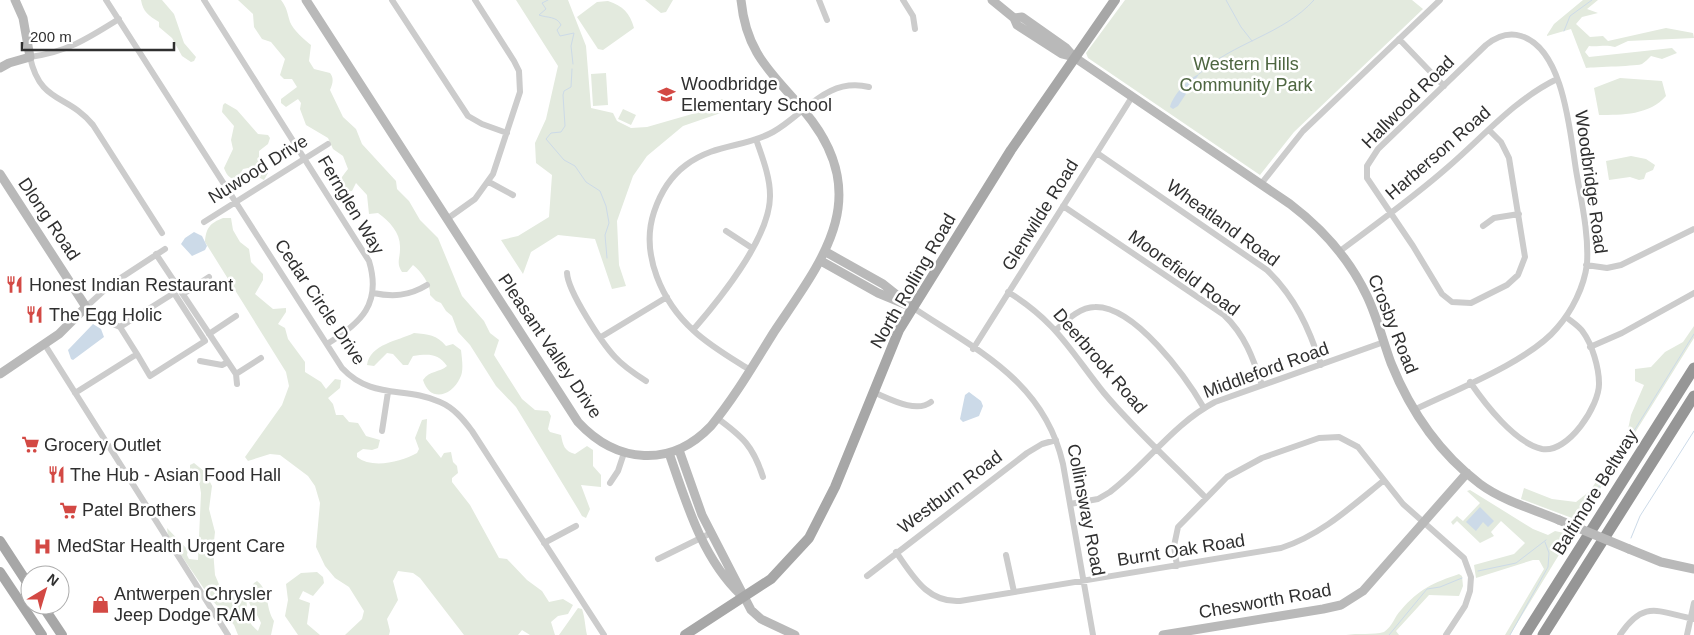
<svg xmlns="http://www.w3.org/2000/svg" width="1694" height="635" viewBox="0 0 1694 635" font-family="Arial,sans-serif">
<rect width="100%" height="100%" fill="#fff"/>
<path fill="#e3eade" d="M141 0H162L174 14 184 43 196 57 194 61 191 62 182 56 172 38 159 27V22C149 16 143 12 141 0Z
M238 0H281C287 8 287 12 290 22 293 30 305 40 311 45L309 61 314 69 330 73C334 78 333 83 330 90L343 117 356 129 362 144 396 181 397 189 409 201 420 220 438 238 462 296 484 321 490 333 499 340 494 355 522 399 535 410 548 411 551 416 548 429 550 432 561 435C563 445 564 451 575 454L587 446 593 450V466L601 475V487L581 485 590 509 586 518 582 516 578 509 516 407 496 386 470 345 458 332 452 316 446 311 441 303 436 301 430 295C431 285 421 271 413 265L407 272H402C396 263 400 259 400 249 401 233 390 222 378 213L369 214 367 195 356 183 352 191 342 192C336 182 342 177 348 169L343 156 333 149 328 138 306 125 300 109 301 103 298 99 286 107 281 103V99L297 87 292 79H284L280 75 285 59 271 42 262 39 254 27 253 14Z
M516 0H568L586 46 591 108 613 113 617 121 631 128 647 127 706 110 721 99 741 106 683 126 647 156 633 176 617 221 619 265 626 286 612 289 595 239 558 235 531 252 523 274 501 240 518 236 549 217 552 175 536 163 535 143 546 119 558 66Z
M645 0H673L666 12 661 13Z
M1125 0H1412L1423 9 1294 132 1260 175 1088 58 1086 53Z
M1583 0H1598L1587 9 1598 13 1582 17 1576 24 1590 37 1603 36 1608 41 1666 28 1693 33 1694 38 1628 41 1615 47C1605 44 1599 47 1589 46L1585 52 1589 57 1672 48 1677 53 1662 59 1651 56C1648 59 1645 62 1642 64 1640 66 1594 67 1586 68L1571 29 1547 36V35L1554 24Z
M608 1C623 6 630 13 634 28L603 50 598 49 577 17 597 2Z
M606 73 608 105 593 106 591 74Z
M1620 78 1662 81 1666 96C1650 115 1622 115 1599 115L1594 88Z
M225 103 237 110 258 134 268 135 270 138 268 144 259 151V160L268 173 264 180 256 176 248 168 243 169 237 179C230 180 226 174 224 168L233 149 231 140 234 126 222 112 223 105Z
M623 109 636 115 631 125 618 119Z
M1631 156 1646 159 1655 165 1653 170 1646 173 1644 179 1639 180 1630 177 1609 180 1606 161Z
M223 218H231L233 230 240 242 249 249 251 262 263 274V280L255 294 273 309 286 308V312L278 324 285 328 288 339 305 362V372L321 382 326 389 335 379 341 380 340 388 328 398 333 404 336 415H343L349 422 358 423 366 436 380 440 378 448 372 450 363 449 357 453V457C372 469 401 462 417 453L419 449 415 438 422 420 427 419 426 439 441 458 444 453 451 452 453 462 457 466 458 473 452 478V482L470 505 499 558 507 559 527 580 542 591 549 602 563 599 573 605 568 614 558 616 551 622 555 635H530L522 630 518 635H464L420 578 413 573 398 571 393 581 398 600 387 619 390 631 389 635H345L362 619 364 611 349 587 335 578 325 566 316 547 320 503 315 486 308 476 280 455 270 454 248 461 245 457 282 405 289 386 286 372 205 242C206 228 210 223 223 218Z
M1694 326V338L1580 521 1521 499 1524 488 1552 499 1576 502 1590 491 1627 434 1631 415 1644 385 1635 381V369L1651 367 1665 352 1683 342Z
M414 333C428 334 437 335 446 346L453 344 461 350C462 359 464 371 460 378 452 396 430 403 423 380 430 370 439 373 447 366 438 353 428 354 413 356L408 365H403L393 354 387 353 374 366 367 365C370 344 398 341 414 333Z
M194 463 205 472 212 486 209 509 215 532 213 550 215 575 221 589 236 594 242 592 246 594 247 609 243 614C248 620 252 626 258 631L261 623C255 607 240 603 254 583L257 581C270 591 265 608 274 621L271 635H238L234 625 211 599 168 536 167 528 188 550 187 555 189 559 198 560 201 493 199 481 190 469V465Z
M1470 490 1533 529 1548 535 1555 531 1564 533 1568 540 1510 635H1505L1544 569 1539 560H1533L1476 578 1474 565 1514 554 1525 543 1501 521 1491 532 1494 536 1480 543 1457 521 1453 525 1451 522 1457 516 1463 521 1480 503 1467 491Z
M317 572 323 577 324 583 313 596 303 591 299 599 310 603 307 624 320 635H298L285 616 288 600 286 584 301 573Z
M1459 574 1462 576 1463 586 1459 596 1429 595 1396 631 1399 635H1346C1357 633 1374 635 1384 632 1393 626 1394 617 1401 610 1419 589 1433 583 1459 574Z
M578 608 582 609C585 618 585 626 587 635H559Z"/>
<path fill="#ccdae8" d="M1199 74 1178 106 1173 109 1170 107C1173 95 1188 79 1199 74Z
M194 232 202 236 207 246 205 250 192 256 181 244 185 238Z
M93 324 101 329 104 337 73 360 71 359 68 350Z
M969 392 981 401 983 406 979 416 963 422 960 419 965 395Z
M1480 507 1494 521 1488 527 1483 522 1476 531 1466 522Z"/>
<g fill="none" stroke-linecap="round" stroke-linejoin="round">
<path stroke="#ccdae8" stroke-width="1" d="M548 0 542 3 546 9 539 15C547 18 557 16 561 25L557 30 560 36 574 33 571 46 573 64
M1226 0 1241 27 1252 41
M1564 31 1570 16 1592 0
M572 69 571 87 564 91 563 95 565 126 561 132 551 133 546 139 564 160 575 166 586 182 600 191 606 206 609 223 605 235 607 258
M1199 74C1233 42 1283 35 1314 0
M1575 516 1601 484 1694 334
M1631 538 1640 516 1694 431
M1478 571 1516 563 1546 540
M1389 635 1427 589 1440 587 1462 578
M1510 635 1548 567 1549 553 1545 542"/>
<path stroke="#ccc" stroke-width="6" d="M106 0 342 368C372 400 405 386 440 402 454 408 463 419 472 431L604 635
M204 0 369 261C382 304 361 323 327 344
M392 0 468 116 482 124 507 133
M819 0 827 20
M903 0 913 16 915 29
M119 19C87 39 67 52 30 57 40 104 68 94 93 125L162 233
M1399 39 1444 86
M1097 153 1267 270C1295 297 1309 328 1321 365
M489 182 513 195
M1261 184 1303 131 1440 0
M1063 206 1224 315C1245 335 1253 358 1262 385
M447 219 475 199 493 174 520 92 519 71 514 61 475 0
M204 222 328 144
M1483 226 1494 218 1519 214
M726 231 752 248
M1340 251C1376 224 1414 197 1448 167 1484 136 1514 100 1557 79
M156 254 236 374 237 384
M1586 265 1607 268 1621 265 1694 229
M567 273C568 292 602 343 615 357 624 367 635 374 646 381
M1008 292C1057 322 1071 352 1104 393 1135 430 1172 463 1205 497
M373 293C393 297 409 296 427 285
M183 294 209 277
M912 307C978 351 1044 381 1063 464L1093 635
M120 327 97 317 86 307 110 285 165 249
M693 330C720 299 771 236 770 195 770 176 762 157 756 139
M1056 330C1067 320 1080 307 1095 307 1135 306 1186 377 1204 408
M209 334 236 316
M601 337 667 297
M45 345 228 635
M1590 347 1622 333 1694 293
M973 349 1132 97
M200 361 222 365 228 362
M750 370C731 358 710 346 694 331 662 302 640 254 654 212 660 194 671 176 686 165 716 143 744 148 773 132 805 114 826 77 869 87
M236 374 261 358
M1470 382C1485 404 1515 443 1542 449 1568 454 1600 405 1599 383 1599 368 1592 344 1583 332 1579 326 1572 322 1566 317
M873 392C888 398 916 414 931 402
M75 393 137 354 120 327 174 293 205 341 150 376 137 354
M1414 410C1453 391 1530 361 1557 328 1572 311 1584 287 1587 264 1589 233 1581 200 1576 170 1570 133 1564 49 1521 36 1508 32 1496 37 1486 45L1378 149 1367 166V178L1413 246 1442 294 1452 302 1471 303 1507 285 1518 275 1525 257 1509 158 1501 142 1489 130
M717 418C743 437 753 446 763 477
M382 431 388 392
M610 483 618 471 624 453
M1070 504 1098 499 1110 492C1147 464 1173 424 1215 402L1384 342
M544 543 576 526
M896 552C913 576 927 603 960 601L1281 548C1321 535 1351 507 1383 481
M1006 555 1014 592
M658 559 711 533
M1177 566 1174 546 1178 527 1227 477 1262 458 1319 438 1339 437 1358 447 1403 504 1464 558 1471 577 1470 591 1465 606 1446 635
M867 576 1027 453 1042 444 1056 440
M1620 635C1644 599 1658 612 1694 619
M1687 635 1694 603"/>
<path stroke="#b9b9b9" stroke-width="9" d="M306 0 578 422C617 464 671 468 711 426 735 397 754 364 774 332 820 263 872 202 812 121 779 77 747 61 741 0
M992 0 1014 18 1017 25 1062 54 1074 57
M1014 18 1022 17 1066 48 1074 57 1290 204C1323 229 1349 258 1367 296 1377 317 1383 341 1391 363 1410 410 1439 453 1480 484 1503 501 1533 509 1559 520
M0 68 9 63 30 57 23 18 15 0
M0 174 86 307 59 334 0 374
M826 252 883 284 912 307
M821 261 878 293 907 305
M679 450 702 515 751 610 761 619 795 635
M669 453C686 502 702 558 741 595
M1629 549 1661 562 1694 569
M1163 635 1323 609 1341 605 1363 591 1467 473"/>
<path stroke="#a7a7a7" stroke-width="10" d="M0 541 30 587
M0 572 42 635
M42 605 62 635
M685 635 771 579 809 538 835 487 899 330 1011 150 1115 0"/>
<path stroke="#969696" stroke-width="11" d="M1525 635 1694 368
M1543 635 1694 396"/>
<path stroke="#b9b9b9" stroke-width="9" d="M1559 520 1629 549"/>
</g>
<defs>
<symbol id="school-bare" viewBox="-9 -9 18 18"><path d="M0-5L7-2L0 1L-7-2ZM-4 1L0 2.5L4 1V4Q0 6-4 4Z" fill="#d34944" stroke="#fff" stroke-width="2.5" paint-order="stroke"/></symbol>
<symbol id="restaurant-bare" viewBox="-9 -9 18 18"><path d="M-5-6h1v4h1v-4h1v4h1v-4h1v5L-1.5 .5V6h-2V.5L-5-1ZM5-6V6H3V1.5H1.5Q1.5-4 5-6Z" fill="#d34944" stroke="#fff" stroke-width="2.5" paint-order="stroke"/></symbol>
<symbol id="supermarket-bare" viewBox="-9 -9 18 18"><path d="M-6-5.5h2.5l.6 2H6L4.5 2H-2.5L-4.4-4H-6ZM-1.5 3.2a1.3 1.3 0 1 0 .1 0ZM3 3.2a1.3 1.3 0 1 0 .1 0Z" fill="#d34944" stroke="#fff" stroke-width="2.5" paint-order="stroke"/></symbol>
<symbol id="hospital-bare" viewBox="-9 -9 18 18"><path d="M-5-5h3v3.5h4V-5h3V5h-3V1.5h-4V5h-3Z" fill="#d34944" stroke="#fff" stroke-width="2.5" paint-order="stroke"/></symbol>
<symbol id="shop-bare" viewBox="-9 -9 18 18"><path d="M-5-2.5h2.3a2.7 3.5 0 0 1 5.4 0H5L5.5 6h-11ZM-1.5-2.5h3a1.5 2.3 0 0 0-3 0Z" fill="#d34944" stroke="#fff" stroke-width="2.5" paint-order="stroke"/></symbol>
</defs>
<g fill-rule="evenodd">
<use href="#school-bare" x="654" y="82" width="25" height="25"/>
<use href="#restaurant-bare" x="2" y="272" width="25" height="25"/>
<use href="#restaurant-bare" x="22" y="302" width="25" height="25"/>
<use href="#supermarket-bare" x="18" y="432" width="25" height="25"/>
<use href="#restaurant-bare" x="44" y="462" width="25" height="25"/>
<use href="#supermarket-bare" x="56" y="498" width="25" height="25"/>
<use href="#hospital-bare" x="30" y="534" width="25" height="25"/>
<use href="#shop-bare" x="88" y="592" width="25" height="25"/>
</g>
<g text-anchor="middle" stroke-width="5" stroke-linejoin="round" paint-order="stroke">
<g font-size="18" fill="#4e6641" stroke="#fff">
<text x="1246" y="70">Western Hills<tspan x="1246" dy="21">Community Park</tspan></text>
</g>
<g font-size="18" fill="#2f2f2f" stroke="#fff" text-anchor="start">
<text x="681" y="90">Woodbridge<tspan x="681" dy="21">Elementary School</tspan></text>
<text x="29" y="291">Honest Indian Restaurant</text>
<text x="49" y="321">The Egg Holic</text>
<text x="44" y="451">Grocery Outlet</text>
<text x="70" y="481">The Hub - Asian Food Hall</text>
<text x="82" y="516">Patel Brothers</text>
<text x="57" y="552">MedStar Health Urgent Care</text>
<text x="114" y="600">Antwerpen Chrysler<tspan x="114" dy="21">Jeep Dodge RAM</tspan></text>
</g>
<g font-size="18" fill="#2f2f2f" stroke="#fff">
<text transform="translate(1408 102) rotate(-45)" y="6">Hallwood Road</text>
<text transform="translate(1438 153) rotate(-41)" y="6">Harberson Road</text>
<text transform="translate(258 169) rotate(-32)" y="6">Nuwood Drive</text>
<text transform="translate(1591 182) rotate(82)" y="6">Woodbridge Road</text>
<text transform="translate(351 205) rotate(59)" y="6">Fernglen Way</text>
<text transform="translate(1040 215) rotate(-58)" y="6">Glenwilde Road</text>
<text transform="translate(49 219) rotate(56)" y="6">Dlong Road</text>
<text transform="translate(1223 223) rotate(36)" y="6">Wheatland Road</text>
<text transform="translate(1184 273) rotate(36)" y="6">Moorefield Road</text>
<text transform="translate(913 281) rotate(-60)" y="6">North Rolling Road</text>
<text transform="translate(320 302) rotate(56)" y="6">Cedar Circle Drive</text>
<text transform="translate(1393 324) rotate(68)" y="6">Crosby Road</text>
<text transform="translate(550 346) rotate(56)" y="6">Pleasant Valley Drive</text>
<text transform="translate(1100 361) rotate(49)" y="6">Deerbrook Road</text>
<text transform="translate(1266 370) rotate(-20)" y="6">Middleford Road</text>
<text transform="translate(950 492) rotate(-37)" y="6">Westburn Road</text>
<text transform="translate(1595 492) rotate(-58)" y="6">Baltimore Beltway</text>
<text transform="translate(1086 510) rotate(79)" y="6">Collinsway Road</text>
<text transform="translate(1181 550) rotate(-9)" y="6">Burnt Oak Road</text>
<text transform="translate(1265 601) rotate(-10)" y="6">Chesworth Road</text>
</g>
</g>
<g transform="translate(45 590) rotate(38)"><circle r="24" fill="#ffffff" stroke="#acacac"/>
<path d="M0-4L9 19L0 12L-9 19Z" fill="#d34944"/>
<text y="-8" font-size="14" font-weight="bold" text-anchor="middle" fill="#2f2f2f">N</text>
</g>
<path d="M22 42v8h152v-8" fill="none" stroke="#2f2f2f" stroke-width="2.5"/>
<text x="30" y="42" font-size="15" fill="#2f2f2f" stroke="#ffffff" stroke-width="4" paint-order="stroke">200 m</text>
</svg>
